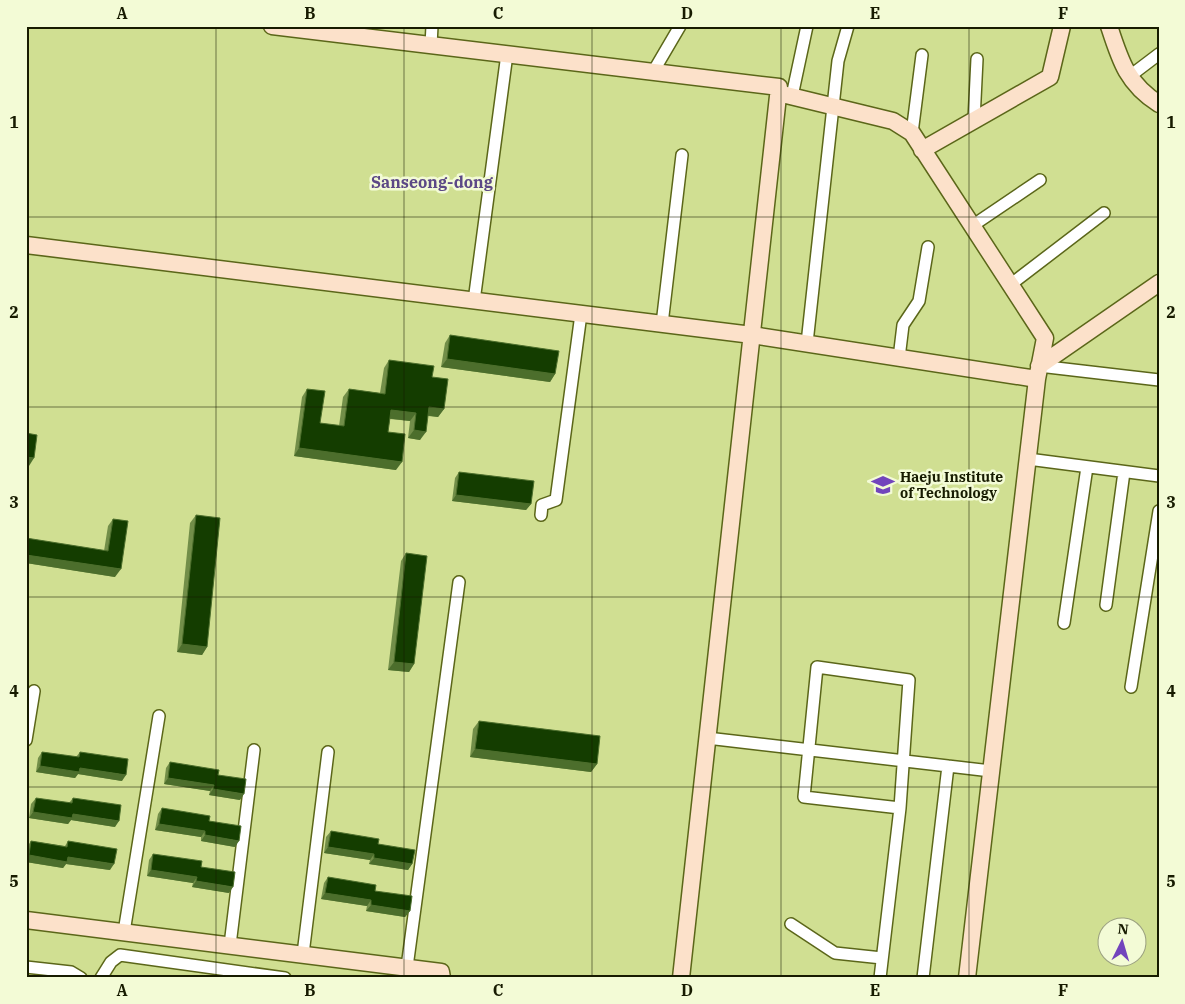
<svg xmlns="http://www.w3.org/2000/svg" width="1185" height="1004" viewBox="0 0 1185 1004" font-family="'IBM Plex Serif',serif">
<rect width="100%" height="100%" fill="#d0df92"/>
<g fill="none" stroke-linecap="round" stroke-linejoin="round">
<defs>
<path id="street" d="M431 45 432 26
M653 72 680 26
M1130 76 1159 54
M792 96 807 26
M974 120 977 59
M912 133 922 55
M972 226 1040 180
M1010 285 1104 213
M474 301 507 54
M662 324 682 155
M807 343 838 61 848 26
M899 358 903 325 919 301 928 247
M1039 366 1159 380
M1028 459 1159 476
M541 515 542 505 556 500 581 314
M1106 605 1124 472
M1064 623 1087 467
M1131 687 1159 511
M707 738 991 771
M26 740 34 691
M791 924 835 953 882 958
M124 932 159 716
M230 945 254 750
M303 954 328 752
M26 967 71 972 81 978
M407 967 459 582
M101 978 111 962 120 955 285 978
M880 978 900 808 804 797 817 667 909 680 900 808
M923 978 948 766"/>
<path id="secondary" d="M272 26 779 87 681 978
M1109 26C1120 60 1127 84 1159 104
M778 93 893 121 912 133 1045 338 1037 379
M922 150 1050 77 1062 26
M26 245 752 335 1037 379 967 978
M1039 366 1159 283
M26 920 441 972 442 978"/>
</defs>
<use href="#street" stroke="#5b6619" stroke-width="14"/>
<use href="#secondary" stroke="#5b6619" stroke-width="19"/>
<use href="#street" stroke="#fff" stroke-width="11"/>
<use href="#secondary" stroke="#fce1ca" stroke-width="16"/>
</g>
<path fill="#728e49" d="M450 335 555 374 550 382 441 367 445 343Z
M389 360 432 377 444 409 438 417 428 416 420 440 408 438 410 421 390 419 388 432 396 470 294 456 302 397 307 389 320 423 339 426 343 397 349 389 380 393 384 368Z
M459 472 531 504 526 510 452 501 455 478Z
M196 515 207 647 202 655 177 652 190 523Z
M113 519 115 577 26 563V538L104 551 108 526Z
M406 553 414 664 409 672 388 670 401 561Z
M479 721 597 764 591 772 470 757 473 729Z
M42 752 76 757 80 752 122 781 78 774 75 778 36 772 38 758Z
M170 762 218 775 240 800 209 795 210 791 164 784 166 768Z
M36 798 69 803 73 798 115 827 71 820 68 824 29 818 31 804Z
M162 808 209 821 235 847 201 841V837L155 830 158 814Z
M331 831 378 844 412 864 408 870 369 864 370 860 324 853 326 837Z
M31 841 65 846 68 841 110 870 66 864 63 868 26 862 27 847Z
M153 854 201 867 229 893 192 887 193 883 147 876 149 860Z
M328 877 410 911 405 917 366 911 367 906 321 899 324 883Z"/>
<path fill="#4c6e2c" d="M447 359 555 374 550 382 441 367Z
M429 407 444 409 438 417 424 415Z
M391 410 416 413 410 421 385 418Z
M414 430 426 432 420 440 408 438Z
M299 448 402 462 396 470 294 456Z
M26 457 34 458 29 466 26 465Z
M456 495 531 504 526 510 452 501Z
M26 555 121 569 115 577 26 563Z
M182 644 207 647 202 655 177 652Z
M394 662 414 664 409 672 388 670Z
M475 749 597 764 591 772 470 757Z
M40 766 80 768 126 775 122 781 78 774 75 778 36 772Z
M168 778 214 785 210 791 164 784Z
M213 789 244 794 240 800 209 795Z
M33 812 73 814 119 821 115 827 71 820 68 824 29 818Z
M159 824 205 831 201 837 155 830Z
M205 835 239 841 235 847 201 841Z
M328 847 374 854 370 860 324 853Z
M29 855 68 857 114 864 110 870 66 864 63 868 26 862V859Z
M374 858 412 864 408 870 369 864Z
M151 870 197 877 193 883 147 876Z
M196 881 233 887 229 893 192 887Z
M325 893 371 900 367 906 321 899Z
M371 905 410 911 405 917 366 911Z"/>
<path fill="#143d00" stroke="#4c6e2c" d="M450 335 559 351 555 374 447 359Z
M389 360 434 366 432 377 448 379 444 409 429 407 426 432 414 430 416 413 391 410 388 432 405 434 402 462 299 448 307 389 325 391 320 423 344 426 349 389 385 394Z
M26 433 37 435 34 458 26 457Z
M459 472 534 481 531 504 456 495Z
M196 515 220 518 207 647 182 644Z
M113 519 128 521 121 569 26 555V538L108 551Z
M406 553 427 556 414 664 394 662Z
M479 721 600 736 597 764 475 749Z
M42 752 79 757 80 752 128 759 126 775 80 768 79 772 40 766Z
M170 762 219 770 218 775 246 779 244 794 213 789 214 785 168 778Z
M36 798 72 803 73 798 121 805 119 821 73 814 72 818 33 812Z
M162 808 210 816 209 821 241 826 239 841 205 835V831L159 824Z
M331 831 379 839 378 844 415 850 412 864 374 858V854L328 847Z
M31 841 67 847 68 841 117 849 114 864 68 857 67 862 29 855Z
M153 854 202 861 201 867 235 872 233 887 196 881 197 877 151 870Z
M328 877 376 885 375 891 412 896 410 911 371 905V900L325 893Z"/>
<path fill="none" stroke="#171b00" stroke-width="1" stroke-opacity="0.55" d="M216 26V978M404 26V978M592 26V978M781 26V978M969 26V978M26 217H1159M26 407H1159M26 597H1159M26 787H1159"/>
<defs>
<symbol id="university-bare" viewBox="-9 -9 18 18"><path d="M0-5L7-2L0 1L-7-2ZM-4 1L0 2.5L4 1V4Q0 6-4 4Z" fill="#7244bc" stroke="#f3fbd6" stroke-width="2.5" paint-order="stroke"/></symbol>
</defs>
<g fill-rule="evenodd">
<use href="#university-bare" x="867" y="469" width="32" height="32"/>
</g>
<g text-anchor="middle" stroke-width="5" stroke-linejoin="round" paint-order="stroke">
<g font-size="14" font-weight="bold" fill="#171b00" stroke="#f3fbd6" text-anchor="start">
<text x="900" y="482">Haeju Institute<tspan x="900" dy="16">of Technology</tspan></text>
</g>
<g font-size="16" font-weight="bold" fill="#5c4886" stroke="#f3fbd6">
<text x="432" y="188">Sanseong-dong</text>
</g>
</g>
<rect width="1185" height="1004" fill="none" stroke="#f3fbd6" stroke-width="55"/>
<g transform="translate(1122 942) rotate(5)"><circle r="24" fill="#f3fbd6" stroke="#9ba180"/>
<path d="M0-4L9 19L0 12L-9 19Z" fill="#7244bc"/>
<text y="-8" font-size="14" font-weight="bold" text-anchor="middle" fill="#171b00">N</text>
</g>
<rect x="28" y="28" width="1130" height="948" fill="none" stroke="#171b00" stroke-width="2"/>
<g font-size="16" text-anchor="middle" font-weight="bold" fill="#171b00">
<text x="122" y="19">A</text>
<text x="310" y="19">B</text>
<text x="498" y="19">C</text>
<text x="687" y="19">D</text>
<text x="875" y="19">E</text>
<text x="1063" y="19">F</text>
<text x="14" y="128">1</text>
<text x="1171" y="128">1</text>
<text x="14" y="318">2</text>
<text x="1171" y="318">2</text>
<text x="14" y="508">3</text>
<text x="1171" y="508">3</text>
<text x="14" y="697">4</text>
<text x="1171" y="697">4</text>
<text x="14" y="887">5</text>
<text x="1171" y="887">5</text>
<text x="122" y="996">A</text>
<text x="310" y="996">B</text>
<text x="498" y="996">C</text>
<text x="687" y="996">D</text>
<text x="875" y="996">E</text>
<text x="1063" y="996">F</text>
</g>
</svg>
